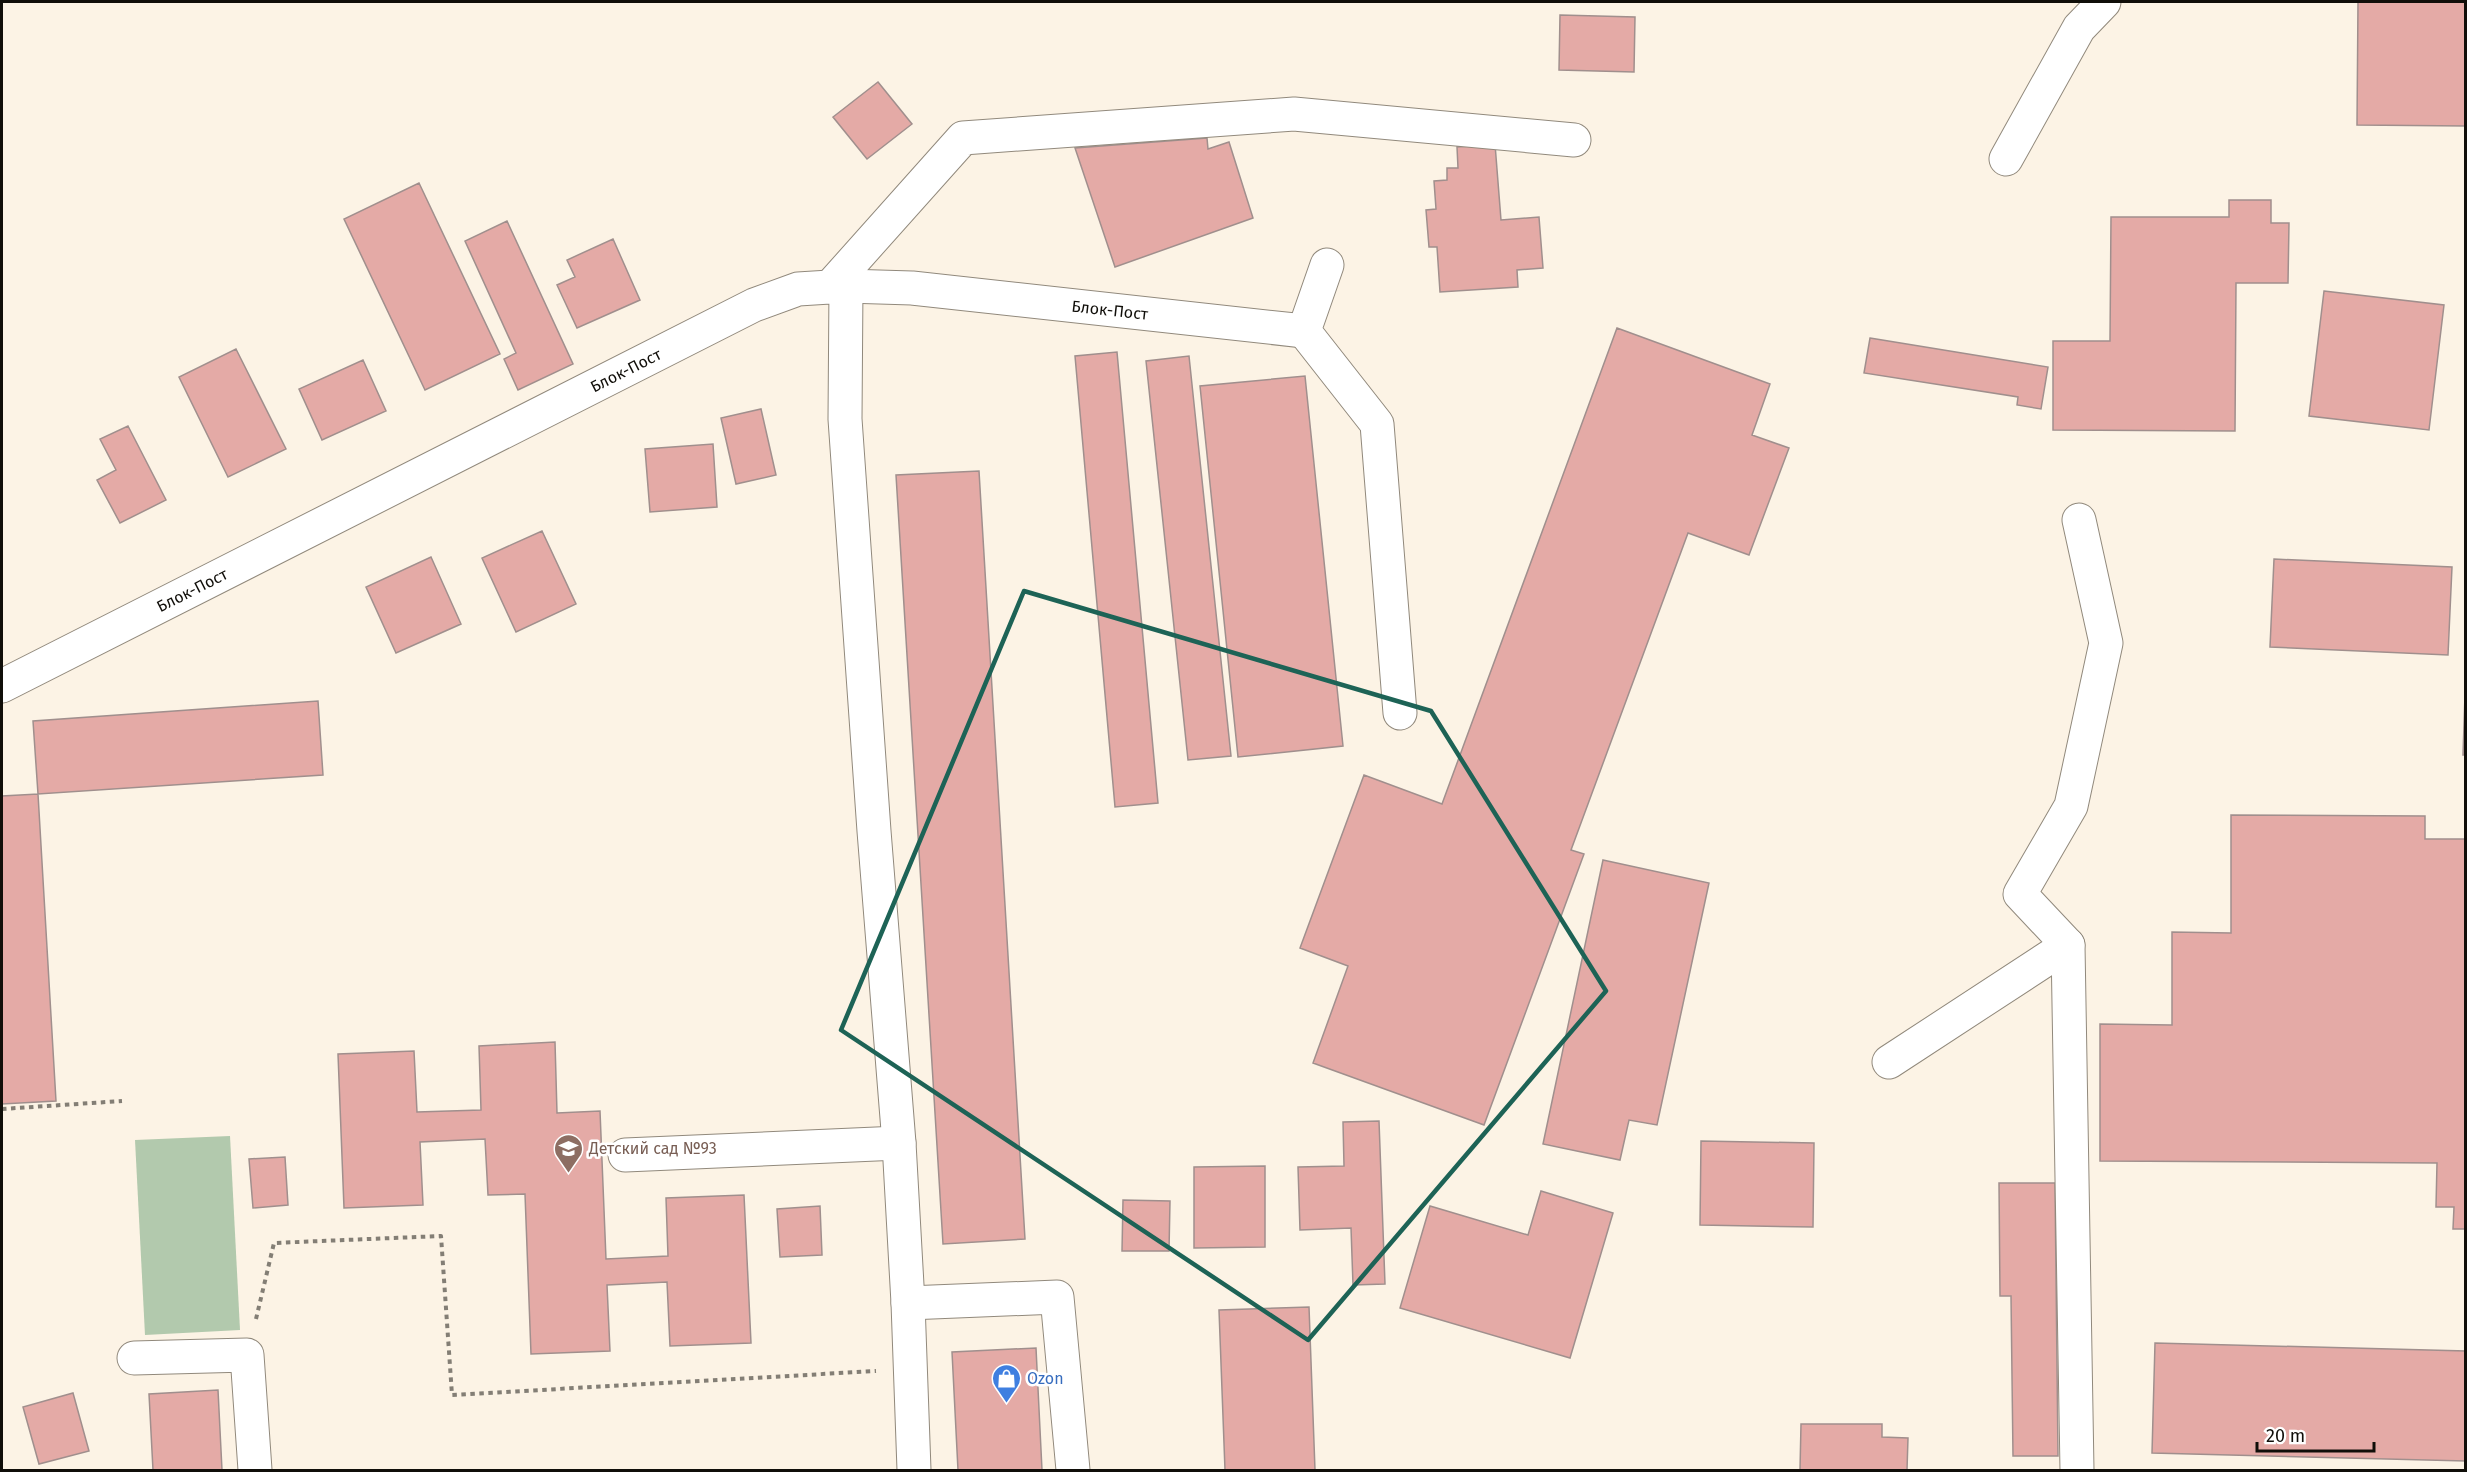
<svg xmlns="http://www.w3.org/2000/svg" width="2467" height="1472" viewBox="0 0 2467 1472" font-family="'Fira Sans',sans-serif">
<rect width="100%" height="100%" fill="#fcf3e5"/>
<path fill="#b2c9ad" d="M230 1136 240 1330 145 1335 135 1140Z"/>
<path fill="#e4aaa6" stroke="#a08f8d" stroke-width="1.5" d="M2358 2H2466V126L2357 125Z
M1560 15 1635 17 1634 72 1559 70Z
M878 82 912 124 867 159 833 117Z
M1207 138 1208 149 1229 142 1253 218 1115 267 1075 148Z
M1495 144 1501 220 1539 217 1543 268 1517 270 1518 287 1440 292 1437 247H1429L1426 210 1436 209 1434 181 1447 180V168H1458L1457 147Z
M419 183 500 354 425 390 344 219Z
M2229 200H2271V223H2289L2288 283H2236L2235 431 2053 430V341H2110L2111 217H2229Z
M507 221 573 364 518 390 504 359 516 353 465 241Z
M613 239 640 300 577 328 557 285 575 277 567 260Z
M2324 291 2444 305 2429 430 2309 416Z
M1617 328 1770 384 1752 435 1789 448 1749 555 1688 533 1571 850 1584 854 1484 1125 1313 1063 1348 966 1300 948 1364 775 1442 804Z
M1870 338 2048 367 2041 409 2017 405 2018 397 1864 373Z
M236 349 286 449 228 477 179 377Z
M1117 352 1158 803 1115 807 1075 356Z
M1189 356 1231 756 1188 760 1146 361Z
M363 360 386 411 322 440 299 389Z
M1305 376 1343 746 1238 757 1200 386Z
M761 409 776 475 736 484 721 418Z
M128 426 166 500 120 523 97 480 116 470 100 439Z
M713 444 717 507 650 512 645 449Z
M979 471 1025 1239 943 1244 896 475Z
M542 531 576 604 516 632 482 558Z
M431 557 461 624 396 653 366 587Z
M2274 559 2452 567 2448 655 2270 647Z
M2466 665V755H2463Z
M318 701 323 775 38 794 33 721Z
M38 794 56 1101 2 1104V796Z
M2231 815 2425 816V839H2466V1229H2453L2454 1207H2436L2437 1163 2100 1161V1024L2172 1025V932L2231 933Z
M1603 860 1709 883 1657 1125 1629 1120 1620 1160 1543 1144Z
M555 1042 557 1113 600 1111 606 1259 668 1256 666 1198 744 1195 751 1343 670 1346 667 1282 607 1285 610 1351 531 1354 525 1194 488 1195 485 1139 420 1142 423 1205 344 1208 338 1054 414 1051 417 1112 481 1110 479 1046Z
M1379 1121 1385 1284 1353 1285 1351 1228 1300 1230 1298 1167 1344 1166 1343 1122Z
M1701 1141 1814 1143 1813 1227 1700 1225Z
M285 1157 288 1205 253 1208 249 1159Z
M1265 1166V1247L1194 1248V1167Z
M1999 1183H2055L2058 1456H2013L2011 1296H2000Z
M1541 1191 1613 1213 1570 1358 1400 1308 1430 1206 1528 1235Z
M1123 1200 1170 1201 1169 1251H1122Z
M820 1206 822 1255 780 1257 777 1209Z
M1309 1307 1315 1470H1225L1219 1310Z
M2155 1343 2466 1351V1461L2152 1453Z
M1036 1348 1042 1470H958L952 1352Z
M218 1390 222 1470H153L149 1394Z
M73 1393 89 1451 39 1464 23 1407Z
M1801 1424H1882V1437L1908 1438 1907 1470H1800Z"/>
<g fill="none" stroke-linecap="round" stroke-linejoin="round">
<defs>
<g id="minor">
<path d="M2006 159 2079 28 2104 2"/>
<path d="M1327 265 1304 331 1377 424 1400 713"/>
<path d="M846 286 845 419 874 831 899 1143 908 1303 914 1470"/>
<path d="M830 287 963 138 1294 114 1574 140"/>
<path id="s1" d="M2 686 754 305 798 289 846 286 912 288 1304 331"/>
<path d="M2068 945 2020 894 2071 806 2106 643 2079 520"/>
<path d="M1889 1062 2068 945 2077 1470"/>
<path d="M625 1155 899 1143"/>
<path d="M908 1303 1057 1297 1073 1470"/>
<path d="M134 1358 247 1355 255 1470"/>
</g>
</defs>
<use href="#minor" stroke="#91897c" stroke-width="35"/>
<path stroke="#837e75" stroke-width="4" stroke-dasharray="4.5 4.5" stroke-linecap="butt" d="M2 1109 122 1101
M256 1319 274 1243 441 1236 452 1395 876 1371"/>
<use href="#minor" stroke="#fff" stroke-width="33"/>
</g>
<path fill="none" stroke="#1d6356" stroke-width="4.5" stroke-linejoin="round" d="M1024 591 1431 711 1606 991 1308 1340 841 1030Z"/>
<defs>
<symbol id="school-pin" viewBox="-11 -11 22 30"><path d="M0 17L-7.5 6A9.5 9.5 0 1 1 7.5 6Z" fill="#8d6e63" stroke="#fff"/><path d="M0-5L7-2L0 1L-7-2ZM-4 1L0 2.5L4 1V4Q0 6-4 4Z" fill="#fff"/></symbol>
<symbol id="shop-pin" viewBox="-11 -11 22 30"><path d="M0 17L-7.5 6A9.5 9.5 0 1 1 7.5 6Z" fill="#3f7fe0" stroke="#fff"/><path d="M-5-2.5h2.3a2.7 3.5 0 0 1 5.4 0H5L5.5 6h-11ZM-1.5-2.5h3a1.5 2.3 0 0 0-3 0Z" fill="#fff"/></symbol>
</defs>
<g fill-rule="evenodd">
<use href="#school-pin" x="552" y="1132" width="33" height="45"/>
<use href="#shop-pin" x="990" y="1362" width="33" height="45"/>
</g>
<g text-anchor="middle" stroke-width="5" stroke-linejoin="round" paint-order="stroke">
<g font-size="16" fill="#100e09" stroke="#fff">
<text dy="6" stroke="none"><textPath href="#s1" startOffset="1203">Блок-Пост</textPath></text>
<text dy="6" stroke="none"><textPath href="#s1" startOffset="699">Блок-Пост</textPath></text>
<text dy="6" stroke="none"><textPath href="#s1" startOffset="213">Блок-Пост</textPath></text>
</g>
<g font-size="16" fill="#785e54" stroke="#fff" text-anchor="start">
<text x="589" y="1154">Детский сад №93</text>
</g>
<g font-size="16" fill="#366cbe" stroke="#fff" text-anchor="start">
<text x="1027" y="1384">Ozon</text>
</g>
</g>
<rect width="2467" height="1472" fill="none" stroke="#100e09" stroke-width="6"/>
<path d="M2257 1442v9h117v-9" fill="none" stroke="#100e09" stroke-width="3"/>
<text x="2266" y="1442" font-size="18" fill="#100e09" stroke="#ffffff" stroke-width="4.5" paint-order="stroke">20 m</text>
</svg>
